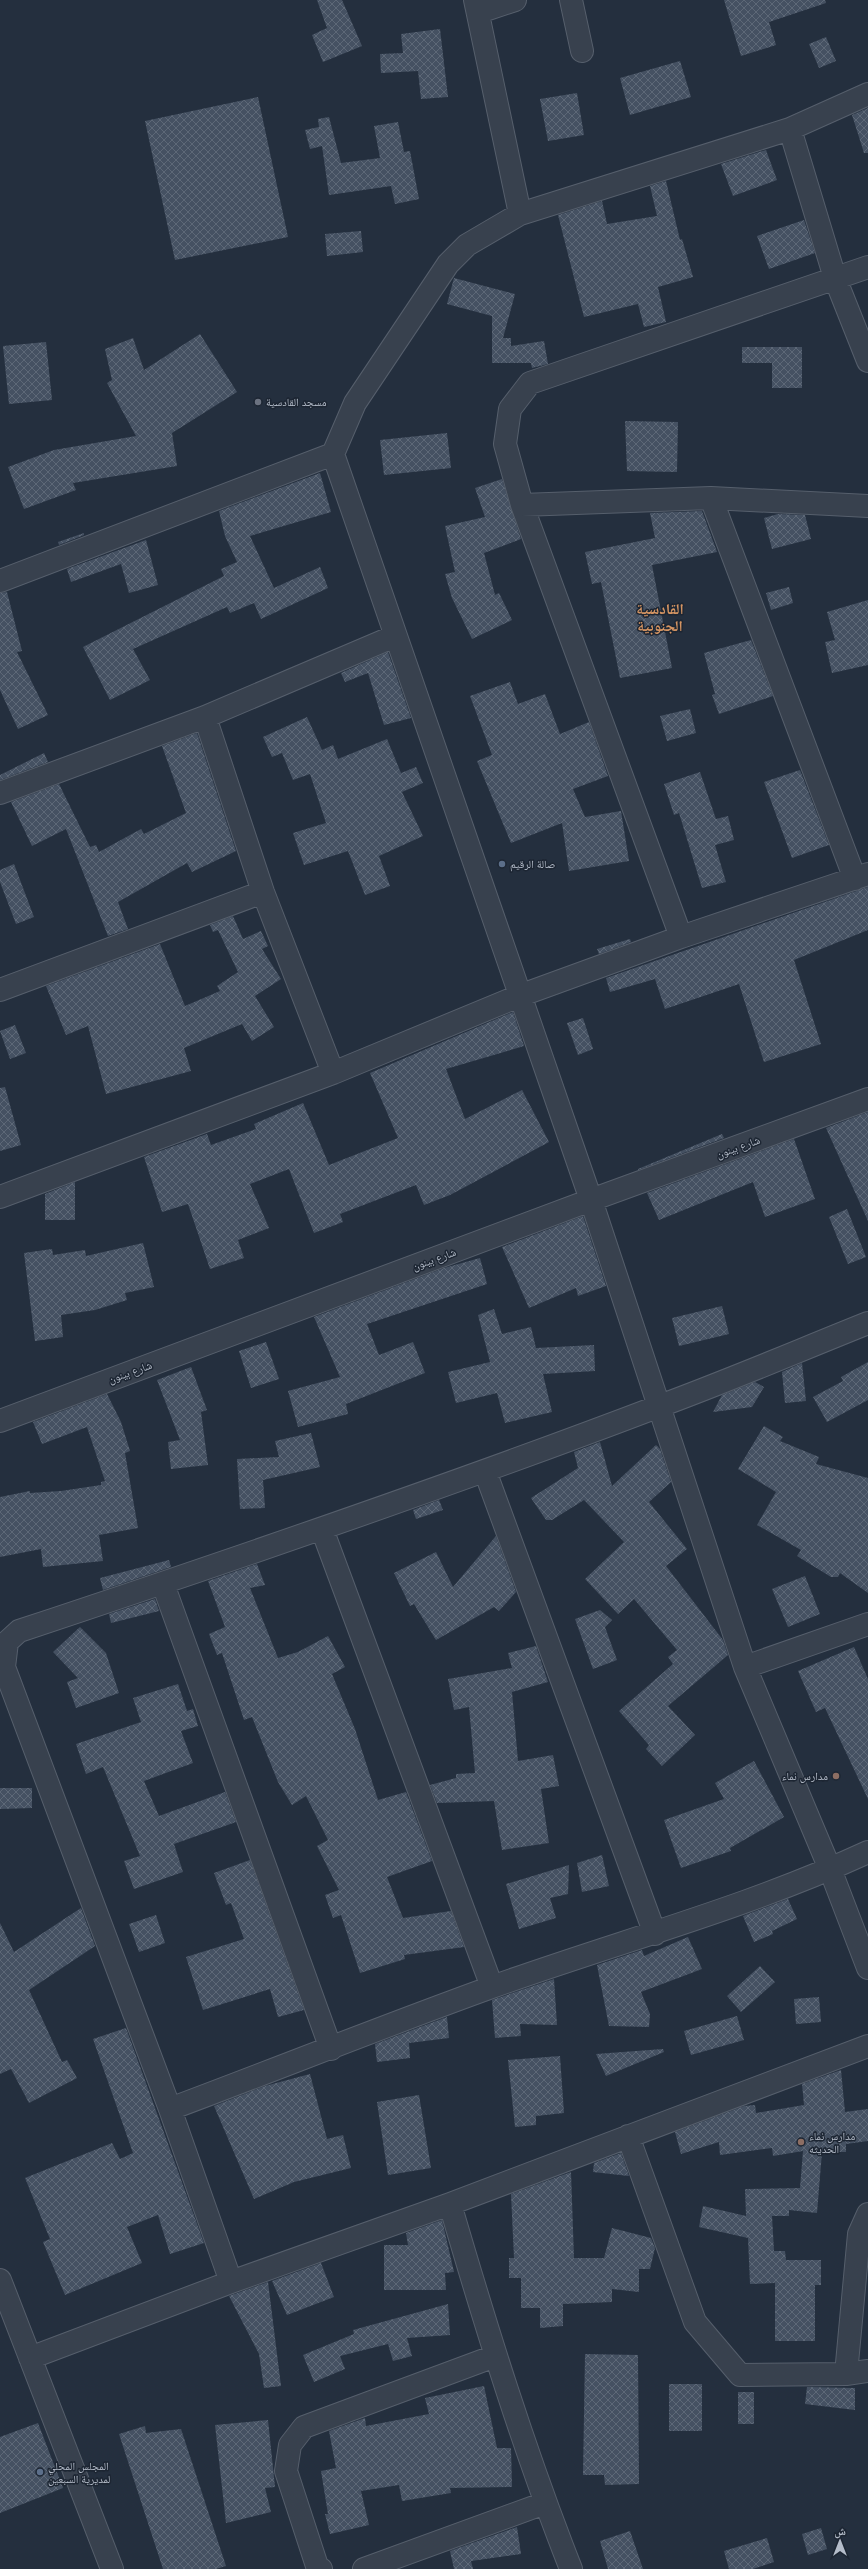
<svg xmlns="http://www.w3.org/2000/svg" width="868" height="2569" viewBox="0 0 868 2569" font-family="'PT Sans','Noto Naskh Arabic',sans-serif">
<defs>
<pattern id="building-cross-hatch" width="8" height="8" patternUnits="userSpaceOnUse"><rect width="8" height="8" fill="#455162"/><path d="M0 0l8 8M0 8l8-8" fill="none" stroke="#5d6877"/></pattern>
</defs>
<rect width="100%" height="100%" fill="#242f3e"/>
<path fill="url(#building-cross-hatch)" d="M317 0H342L362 46 323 62 312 35 327 28Z
M724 0H825L826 3 769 22 776 45 741 56Z
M440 29 448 97 421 99 418 71 381 73 380 54 403 53 401 34Z
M826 37 836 61 819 68 809 44Z
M680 61 691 97 630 115 620 78Z
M577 93 584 135 548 141 540 99Z
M258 97 288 237 175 260 145 121Z
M868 108V153H864L852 115Z
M329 117 341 163 380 158 374 126 398 122 404 152 410 151 419 199 395 204 391 186 329 195 322 146 310 149 305 130 319 127 318 119Z
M766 150 777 180 733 196 721 164Z
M666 181 680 240 682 239 693 277 658 287 666 322 644 327 638 304 584 317 558 215 602 201 607 224 657 216 650 186Z
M804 220 815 253 769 269 757 236Z
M361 231 363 252 327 256 325 234Z
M454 278 515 294 503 338H511V346L544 341 548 364 532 368 531 363H492V316L447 304Z
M200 334 237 392 172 433 177 466 73 483 76 490 24 509 8 467 54 450 136 436 107 383 112 380 105 349 133 338 144 370Z
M46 342 52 400 9 404 3 346Z
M742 347H802V388H772V363H742Z
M625 421 678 422 677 472 627 471Z
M447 433 451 468 384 475 380 440Z
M320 473 331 512 250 536 274 588 320 567 328 588 261 619 254 603 230 613 227 607 133 649 150 680 110 700 83 647 224 576 221 569 237 562 225 536 219 511Z
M502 479 521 539 484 553 495 595 499 593 512 620 472 639 452 598 445 574 455 572 445 526 485 517 475 488Z
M702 511 717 552 652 565 672 668 620 678 601 582 592 584 585 552 655 538 650 513Z
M778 514 805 515 811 539 772 549 764 518Z
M84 533V535L59 545 58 542Z
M146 540 158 585 129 593 121 564 71 582 67 569Z
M789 587 793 603 771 610 766 593Z
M7 592 22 651 17 652 48 715 18 729 0 690V593Z
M868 600V665L832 673 825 642 835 640 827 612Z
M751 640 773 696 719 714 712 695 715 694 704 653Z
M388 652 411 718 384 725 368 673 345 682 341 673Z
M510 682 518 704 545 694 560 734 589 722 608 776 573 789 585 817 621 811 629 861 569 871 562 823 511 843 477 761 492 755 470 696Z
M690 709 696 733 667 741 660 716Z
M307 717 322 750 333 745 338 759 387 739 401 773 416 767 423 783 402 792 423 836 379 856 390 886 365 895 348 851 304 865 293 833 326 823 310 774 293 780 282 753 272 757 263 737Z
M197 733 236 851 192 872 187 863 118 902 128 929 108 936 66 829 32 846 11 802 59 784 90 847 96 845 99 852 141 829 144 834 186 813 162 746Z
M44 753 48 762 0 780V775Z
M800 770 829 845 792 858 764 782Z
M700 772 716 819 728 816 734 840 715 845 726 882 702 888 679 813 674 815 664 784Z
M14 864 34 917 16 924 0 882V870Z
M868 887V930L794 960 821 1044 764 1062 739 984 665 1009 655 979 610 992 606 978Z
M233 916 243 939 261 931 268 946 262 949 281 979 255 996 274 1027 252 1041 242 1024 184 1048 191 1071 106 1094 88 1026 66 1035 46 986 160 944 185 1006 220 991 217 986 238 972 218 930 213 932 210 925Z
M630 939 631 942 599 954 597 949Z
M513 1012 524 1046 446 1069 465 1119 522 1090 549 1142 450 1195 424 1205 416 1185 340 1214 343 1222 314 1233 289 1169 250 1184 269 1228 238 1240 244 1258 210 1269 188 1204 162 1212 144 1157 207 1134 211 1145 256 1129 254 1124 303 1103 329 1165 398 1138 370 1073Z
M583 1018 593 1049 578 1055 567 1023Z
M15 1025 26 1053 10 1059 0 1031Z
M5 1087 21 1145 0 1151V1088Z
M868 1112V1221L826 1128Z
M722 1134 724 1138 638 1170V1169Z
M794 1139 815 1199 765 1217 753 1182 659 1220 647 1193Z
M75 1182V1220H45V1194Z
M847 1209 866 1257 848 1264 829 1217Z
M583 1216 606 1286 578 1296 576 1288 529 1308 502 1247Z
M143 1243 154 1287 125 1293 127 1300 95 1310 61 1315 63 1337 35 1341 24 1253 52 1249 53 1255 85 1250 86 1256Z
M480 1258 487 1284 367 1324 379 1355 413 1342 425 1373 346 1404 348 1414 298 1427 288 1391 340 1377 314 1317 444 1268Z
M722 1306 729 1334 679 1346 672 1318Z
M494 1309 502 1334 531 1327 536 1348 594 1345 595 1371 543 1374 552 1412 505 1423 497 1393 456 1403 448 1372 490 1362 478 1315Z
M266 1342 279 1379 251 1388 239 1351Z
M868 1362V1400L827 1422 813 1397 843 1381 841 1377Z
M802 1363 806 1401 785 1403 782 1372Z
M191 1367 207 1410 201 1412 208 1465 171 1469 168 1442 180 1440 157 1380Z
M755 1382 764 1387 752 1407 713 1412 722 1395Z
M107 1394 121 1422 130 1451 125 1453 138 1528 99 1535 103 1561 43 1567 41 1549 0 1557V1497L30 1491V1493L61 1491 101 1485V1482L105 1481 87 1427 42 1444 33 1422Z
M764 1426 783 1437 780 1441 819 1457 816 1464 868 1478V1593L840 1573 838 1577H831L797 1556 801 1550 757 1525 776 1492 738 1469Z
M311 1433 320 1467 263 1480 265 1508 240 1509 237 1459 279 1457 275 1441Z
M600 1442 612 1486 656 1445 660 1449 671 1482 649 1502 687 1549 666 1566 723 1640 728 1655 668 1706 695 1735 662 1766 646 1749 649 1745 619 1711 673 1664 668 1657 677 1650 634 1599 618 1614 585 1579 624 1542 584 1500 552 1520H546L531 1498 578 1468 574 1452Z
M439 1500 443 1510 416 1519 413 1510Z
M496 1536 516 1592 499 1611 494 1607 436 1640 414 1604 410 1606 394 1573 436 1552 453 1587Z
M169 1560 171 1567 103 1590 100 1578Z
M257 1564 265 1585 250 1588 278 1658 298 1652 328 1636 345 1667 332 1674 355 1729 378 1800 406 1792 432 1861 387 1877 403 1918 451 1911 464 1947 404 1955 405 1959 360 1973 341 1915 333 1918 325 1895 339 1890 317 1846 328 1840 306 1796 292 1805 278 1782 252 1717 244 1720 222 1653 217 1655 209 1634 225 1627 208 1581Z
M805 1576 820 1614 788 1627 772 1589Z
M155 1599 159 1611 111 1623 109 1614Z
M600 1610 612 1620 605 1627 617 1660 593 1669 575 1619Z
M80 1627 106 1653 119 1693 76 1708 67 1682 78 1678 53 1652Z
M536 1646 548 1682 512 1692 518 1761 553 1755 559 1786 541 1789 549 1843 502 1850 494 1801 437 1803 430 1785 456 1778V1774L475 1773 469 1707 454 1710 448 1679 512 1668 508 1653Z
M854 1647 868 1679V1799L825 1708 816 1712 798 1671Z
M178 1684 187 1711 193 1709 198 1726 181 1731 193 1763 144 1781 159 1816 225 1792 236 1822 174 1844 183 1872 134 1889 124 1861 140 1856 103 1767 86 1774 76 1744 141 1722 133 1698Z
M754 1761 784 1817 730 1848 731 1851 681 1868 664 1820 724 1799 715 1783Z
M0 1788H32V1808L0 1809Z
M602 1855 609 1886 582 1892 577 1863Z
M250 1860 304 2010 278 2017 270 1989 203 2010 186 1957 244 1939 231 1903 226 1905 214 1873Z
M569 1865 568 1894 550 1898 556 1918 519 1929 506 1884Z
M788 1899 797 1919 772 1931 773 1934 754 1942 743 1916Z
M81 1908 95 1946 29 1990 62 2062 67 2060 77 2078 29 2103 11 2069 0 2074V1923L14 1952Z
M156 1915 165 1943 139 1952 129 1924Z
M688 1937 702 1969 641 1992 650 2014 649 2027 609 2026 597 1965 642 1950 644 1956Z
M760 1966 775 1982 741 2012 727 1996Z
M554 1979 557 2025 520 2024 521 2036 495 2038 492 2000Z
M819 1997 821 2022 796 2024 794 1999Z
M737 2016 744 2040 691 2055 684 2031Z
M447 2017 449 2038 409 2043 410 2058 377 2062 375 2044Z
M126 2028 204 2243 170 2254 158 2215 127 2227 142 2263 65 2295 43 2242 50 2239 25 2178 112 2143 120 2159 133 2153 93 2039Z
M663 2049 664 2052 606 2076 596 2054Z
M560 2056 564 2113 536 2116V2125L515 2127 508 2060Z
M841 2070 845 2112 868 2109V2141L846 2144V2152H822L817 2213 789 2210V2216H772L774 2251H785L786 2260H821V2285H815V2341H775V2283L750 2284 748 2238 699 2227 703 2206 746 2216 745 2189 800 2188 803 2151 773 2156 772 2148 720 2155 719 2142 681 2154 675 2132 744 2106 755 2105 756 2113 804 2105 802 2084Z
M310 2074 327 2139 343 2135 351 2168 294 2182 254 2199 214 2106 265 2086Z
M419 2095 431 2168 388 2175 377 2102Z
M621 2153 629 2176 593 2172 594 2163Z
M571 2172 574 2258H604L612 2228 651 2238 655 2248 650 2269H639V2292L612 2289V2302L563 2304V2326L540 2328V2308H521V2278H509V2258H514L511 2194Z
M442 2220 454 2272 445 2273 446 2290H384V2245H408L406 2233Z
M321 2263 334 2297 287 2315 272 2281Z
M268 2282 281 2386 264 2388 259 2354 229 2296Z
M448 2304 450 2335 407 2338 412 2356 393 2361 388 2344 340 2356 345 2369 314 2382 303 2355 354 2334 353 2330Z
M585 2354 638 2355 639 2484 605 2485 604 2475H583Z
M669 2384H702V2431H669Z
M484 2386 497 2448H511L512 2487 450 2488 451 2493 402 2501 399 2485 361 2491 369 2525 330 2534 325 2514H328L321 2471 336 2468 329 2431 365 2418 366 2426 429 2414 425 2398Z
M807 2387 855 2388V2410L805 2404Z
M738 2392H754V2424H738Z
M268 2420 275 2487 265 2488 271 2512 226 2523 215 2425Z
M38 2423 63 2488 0 2513V2437Z
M145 2426 146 2433 181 2429 226 2566 216 2569H163L119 2434Z
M517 2527 521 2554 471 2561 473 2569H454L450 2551Z
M821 2528 827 2549 808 2555 802 2534Z
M630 2531 643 2569H608L600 2541Z
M767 2538 774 2562 753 2569H729L724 2551Z"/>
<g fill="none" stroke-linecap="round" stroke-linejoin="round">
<defs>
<path id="minor" d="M475 0 520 214
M571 0 582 51
M479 12 515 0
M868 94 790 129 520 214 467 245 448 264 355 403 333 454 591 1200 745 1667 830 1869 868 1968
M790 129 835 278 868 361
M711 498 855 879
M522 505 711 498 868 506
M0 581 333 454
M205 717 263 892 333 1073
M0 793 205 717 395 636
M681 937 522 505 505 444 510 409 530 383 868 267
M0 990 263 892
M0 1197 333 1073 519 996 681 937 868 874
M0 1421 591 1200 868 1099
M485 1471 655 1934
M322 1529 492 1987
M163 1584 331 2049
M745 1667 868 1624
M170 2109C277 2069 384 2026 492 1987 617 1942 747 1908 868 1852
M628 2136 695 2322 740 2375 846 2374 868 2371
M450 2204C486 2327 524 2450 571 2569
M0 2280 112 2569
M231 2282 170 2109 4 1667 7 1642 19 1631C233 1560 447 1487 657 1407 728 1381 798 1351 868 1323
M30 2358 231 2282 450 2204 868 2046
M846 2374 859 2234 868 2214
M321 2569 317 2566 286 2471 290 2445 304 2427 495 2356
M364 2569 545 2503"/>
</defs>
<use href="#minor" stroke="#565f6c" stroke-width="24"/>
<use href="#minor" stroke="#38414e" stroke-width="22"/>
</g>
<circle fill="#6b7280" stroke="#1d2633" stroke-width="1.5" cx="258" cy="402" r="4"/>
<g fill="#5c6f8a" stroke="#1d2633" stroke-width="1.5">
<circle cx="502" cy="864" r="4"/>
<circle cx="40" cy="2472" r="4"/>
</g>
<g fill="#8d6e63" stroke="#1d2633" stroke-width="1.5">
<circle cx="836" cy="1776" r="4"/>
<circle cx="801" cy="2142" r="4"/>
</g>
<g text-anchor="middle" stroke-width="3" stroke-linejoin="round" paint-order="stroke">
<g font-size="11" fill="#b4bcc9" stroke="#1d2633" text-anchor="start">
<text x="266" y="406">مسجد القادسية</text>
<text x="510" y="868">صالة الرقيم</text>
<text x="828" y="1780" text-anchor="end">مدارس نماء</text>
<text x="809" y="2140">مدارس نماء<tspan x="809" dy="13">الحديثه</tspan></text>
<text x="48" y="2470">المجلس المحلي<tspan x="48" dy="13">لمديرية السبعين</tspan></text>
</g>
<g font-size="11" fill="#b4bcc9" stroke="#1d2633">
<text transform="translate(738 1147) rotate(-20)" y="4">شارع بينون</text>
<text transform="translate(434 1259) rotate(-20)" y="4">شارع بينون</text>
<text transform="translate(130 1372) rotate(-20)" y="4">شارع بينون</text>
</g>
<g font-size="15" font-weight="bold" fill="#d59563" stroke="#1d2633">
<text x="660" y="614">القادسية<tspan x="660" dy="17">الجنوبية</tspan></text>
</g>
</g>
<g transform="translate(840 2541)" stroke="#1d2633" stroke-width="3" paint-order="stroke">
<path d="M0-3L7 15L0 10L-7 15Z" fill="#b4bcc9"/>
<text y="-6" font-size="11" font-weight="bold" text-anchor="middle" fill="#b4bcc9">ش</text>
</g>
</svg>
